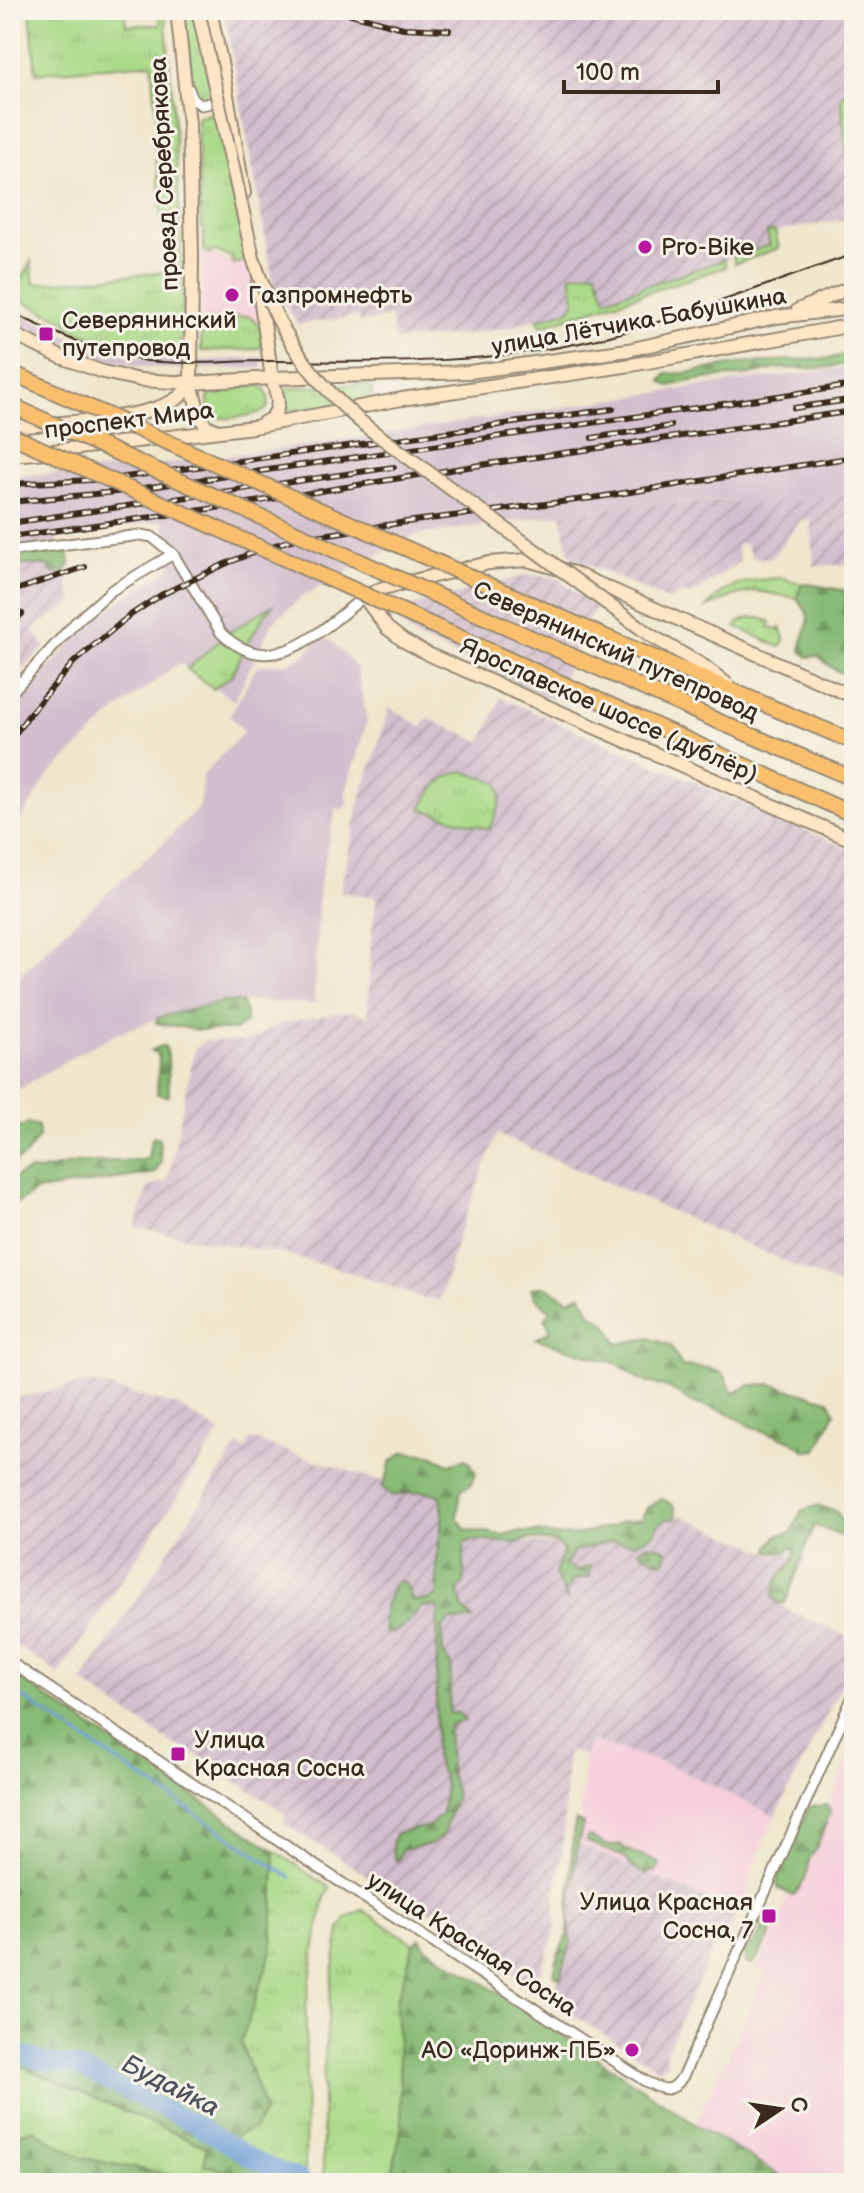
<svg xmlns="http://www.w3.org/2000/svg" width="864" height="2193" viewBox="0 0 864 2193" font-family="'Balsamiq Sans',sans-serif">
<defs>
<pattern id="industrial-furrows" width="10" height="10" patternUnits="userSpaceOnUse" patternTransform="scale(2)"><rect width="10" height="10" fill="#d1bdcc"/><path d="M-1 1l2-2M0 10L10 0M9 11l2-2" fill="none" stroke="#ab9aa5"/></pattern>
<pattern id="grass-tufts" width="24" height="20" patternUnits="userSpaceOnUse" patternTransform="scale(2)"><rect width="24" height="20" fill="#aada88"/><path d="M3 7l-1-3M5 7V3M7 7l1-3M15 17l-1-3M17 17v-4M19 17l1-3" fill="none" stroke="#93bb75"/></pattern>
<pattern id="forest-firs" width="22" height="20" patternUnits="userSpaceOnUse" patternTransform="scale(2)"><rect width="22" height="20" fill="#87ba74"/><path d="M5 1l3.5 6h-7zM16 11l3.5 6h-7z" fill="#70975f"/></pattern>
</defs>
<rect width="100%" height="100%" fill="#f7f3e8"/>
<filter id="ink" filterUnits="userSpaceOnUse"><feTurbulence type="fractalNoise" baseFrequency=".0125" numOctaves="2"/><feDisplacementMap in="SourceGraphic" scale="16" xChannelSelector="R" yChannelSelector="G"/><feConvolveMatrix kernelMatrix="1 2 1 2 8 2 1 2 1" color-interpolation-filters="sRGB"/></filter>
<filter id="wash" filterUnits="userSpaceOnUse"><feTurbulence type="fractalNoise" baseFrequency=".006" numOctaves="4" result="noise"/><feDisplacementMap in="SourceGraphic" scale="32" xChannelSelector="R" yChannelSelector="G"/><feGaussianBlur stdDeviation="1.8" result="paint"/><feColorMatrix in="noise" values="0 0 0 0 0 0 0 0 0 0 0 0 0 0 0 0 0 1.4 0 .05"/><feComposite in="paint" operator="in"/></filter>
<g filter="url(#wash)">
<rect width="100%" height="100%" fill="#efe6cc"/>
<path fill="#f5cfdb" d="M201 250 236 264 245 260 249 250 259 326 242 317 207 322 202 327 201 332 202 307Z
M591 1741 670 1765 775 1816 749 1878 753 1880 737 1912 578 1844 585 1755Z
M854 1746V2183H788L694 2126 717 2079 715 2078 719 2068 722 2069 765 1974 756 1970Z"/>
<path fill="url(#industrial-furrows)" d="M224 10H854V215L852 217 832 222 768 232 771 245 570 310 504 328 462 335 395 340 390 316 360 323 358 316 298 324 274 286Z
M854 495V564L814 566 811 520H801L772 558H753L744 543 736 545 740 561 692 595 682 593 668 600 570 556 561 514 625 505Z
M56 536 73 602 33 629 45 647 10 681V543Z
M527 575 555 577 596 607 590 616 553 700 414 636 407 629 401 609Z
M501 698 854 851V1292L497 1134 458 1236 440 1300 422 1298 353 1273 277 1252 199 1240 135 1227 148 1188 168 1180 195 1048 204 1041H248L282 1023 322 1016 350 1011 368 1017 371 936 377 897 340 892 359 804 390 708 422 727 427 718 482 742Z
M88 1382 178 1406 220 1432 59 1674 10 1641V1400Z
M250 1439 376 1480 448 1482V1529L497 1541 583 1545 646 1523 658 1506 777 1556 780 1549 805 1559 783 1608 854 1639V1661L775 1816 670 1765 591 1741 585 1755 567 1751 563 1842 556 1890V1928L535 1989 449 1933 450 1912 428 1911 380 1884 284 1823 285 1813 189 1750 173 1744 82 1682 238 1445 246 1450Z
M578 1844 737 1912 720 1947 715 1945 666 2051 667 2063 659 2069 551 2001 571 1942 569 1918Z"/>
<path fill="#d1bdcc" d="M10 310 85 343 131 357 190 362 262 357V368L171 369 146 367 106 359 58 341 10 319Z
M854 367V495L737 506 734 499 625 505 416 535 304 595 272 623 234 701 179 663 118 709 47 777 10 839V714L68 646 110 608 171 568 164 521 10 543V476L124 469 323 443 710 385Z
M318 638 330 640 356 667 367 721 345 794 348 801 345 810 336 808 319 886 314 1004 257 1001 218 1003 157 1019 120 1032 79 1053 10 1095V985L67 929 157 849 200 807 202 776 244 731 230 716 257 666 288 663 306 654Z"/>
<path fill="url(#grass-tufts)" stroke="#728253" stroke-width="2" d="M30 10H125L126 25H160V15H163L165 11C172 93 179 175 181 258 182 283 185 321 180 344 178 351 178 350 173 354L129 347 76 331 66 321 10 295V275L22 280 31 261 34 284 167 272 154 134 158 133 152 63 36 73Z
M184 10H203L214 98 205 101 196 95 193 90Z
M846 92H854V154L850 159 847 157 841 96Z
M216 113 248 258 239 263H231L233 258 214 250 211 254 204 251V228H201L197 119 200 116Z
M775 231 779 248 735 264 733 257 770 245 767 232Z
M724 260 726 267 542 326 537 320 570 310 575 300 571 275 596 271 606 299Z
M247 316C262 320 260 334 262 347L253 349 201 351V327L211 320Z
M365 384 369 386 372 391 371 396 366 399 287 412 288 400 284 388Z
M258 385 265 389 269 399 267 409C259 415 224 421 215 416 208 412 208 405 208 398L215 390Z
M783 578 802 584 797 598 756 591 736 595 707 607C726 583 753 579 783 578Z
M274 604 264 616 246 646 231 676 213 689 187 669 228 633Z
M749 618H760L771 622 769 627 779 631 780 628 784 638 782 646 780 647 736 627 739 622Z
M463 771 498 783C506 800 496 813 489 829L421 809C431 791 441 775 463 771Z
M275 1851 330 1888 325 1897 316 1938 306 2007 305 2183H212L82 2158 32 2129 10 2138V2061L206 2147 255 2127 265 2111 241 2042 272 1950Z
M363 1910 414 1944 396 2002 402 2127 390 2183H323V2079L331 1986 340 1929 346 1918Z"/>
<path fill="url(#forest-firs)" stroke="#617249" stroke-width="2" d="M854 352V362C827 369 813 369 786 368 772 368 757 375 743 376 717 376 694 380 669 386L661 381 667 374 686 373 748 362C762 364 774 361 788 360 815 359 827 361 854 352Z
M61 549 69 555 70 565 64 573 53 574 48 565H10V553Z
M802 584C816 584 829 589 843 590L849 598 844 607 845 618 854 619V647L847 648 850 656 854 657V679C842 675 827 665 819 656L808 657 801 651C801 626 820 625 797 598Z
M223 1002H241L246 1012V1022L235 1030H198L156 1023 157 1019 163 1016Z
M161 1046H165L168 1057 169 1096 157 1094 159 1061 158 1053 151 1051Z
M28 1123 38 1126 39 1137 26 1155 10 1165V1134Z
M154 1137 159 1139 161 1162 155 1173 36 1191 10 1208V1180L30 1170 38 1171 77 1163 141 1160 148 1158 151 1140Z
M545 1286 569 1300 581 1294 590 1313 607 1324 618 1344 649 1338 670 1345 682 1366 709 1368 724 1374 733 1393 750 1385 770 1384 829 1400 835 1412 817 1450 806 1451 792 1441 753 1427 727 1412 690 1402 670 1388 640 1380 618 1364 536 1339 551 1330 545 1319 551 1311 534 1296 531 1288Z
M404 1452 431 1455 449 1464 465 1459 469 1461 476 1473 470 1486 461 1489 457 1517 465 1529 502 1535 515 1532H539L554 1536 576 1535 613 1526 620 1522 641 1519 647 1508 661 1499C672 1503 677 1506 675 1519H665L657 1527V1531L646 1539 637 1542 630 1543 611 1541 574 1552 565 1565 576 1571 590 1566V1577L573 1580 566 1593 567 1601 555 1574 563 1552 561 1547 555 1542 530 1539 515 1543 474 1540 464 1543V1583L458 1591 463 1609 473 1619 462 1621 451 1620 442 1628 443 1653 451 1665 449 1713H459L465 1721 453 1723 448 1729 450 1773 456 1795 443 1835 432 1844 402 1850 397 1861C391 1854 391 1841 396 1833L429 1826 442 1814 445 1784 435 1756 438 1609 435 1606 421 1607C410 1619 404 1632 385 1633 380 1612 387 1600 396 1581L405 1582 412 1600 425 1601 437 1596V1558L443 1514 441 1496C423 1488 409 1494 391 1496L382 1487 389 1471 390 1462Z
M816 1506C839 1511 838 1508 844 1532L854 1536V1541L814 1525 788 1596 785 1602 779 1604 773 1597C774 1590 776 1582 780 1576 787 1565 798 1562 794 1547L781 1553 769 1551 770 1545 778 1535 791 1533 802 1510Z
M646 1545 659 1546 667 1551 665 1560 662 1562 647 1556 639 1550Z
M10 1672 275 1851 272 1950 241 2042 265 2111 255 2127 229 2139C257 2151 263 2151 272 2182L204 2165 206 2147 10 2061Z
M815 1805 819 1807 826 1805 831 1811 815 1851C807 1859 809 1861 808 1870 806 1879 799 1889 793 1896L778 1888C775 1873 785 1854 797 1846L798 1834 808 1808Z
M576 1820 583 1824 578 1844 569 1918 571 1942 560 1978 554 1975C556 1962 560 1946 568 1935L573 1833Z
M588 1836 609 1846 620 1844C632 1857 649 1853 660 1865L655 1871 644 1874 630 1865 624 1857 585 1841Z
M770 1923 771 1925 770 1936 754 1963 750 1965 745 1961 744 1952 756 1941 764 1924Z
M420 1938 425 1947 512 2001 701 2128 792 2183H390L402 2127 396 2002 414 1944Z
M32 2129 82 2158 212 2183H10V2138Z"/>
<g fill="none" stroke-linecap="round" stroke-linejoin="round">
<path stroke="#6f9ed8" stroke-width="3" d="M10 1689 291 1878
M302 2180V2183"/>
<path stroke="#6f9ed8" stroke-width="18" d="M10 2051 49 2063 77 2067 195 2124 258 2162 302 2180"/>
</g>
</g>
<g filter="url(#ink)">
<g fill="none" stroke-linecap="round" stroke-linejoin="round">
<defs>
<path id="street" d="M189 89 192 98 201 105 215 102 222 95
M10 551 141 535 152 537 173 554 221 633C274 684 321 629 364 597
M10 694 77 621 112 590 173 554
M10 1662 316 1866 645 2081C663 2090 671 2095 683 2076L854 1694"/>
<path id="secondary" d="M177 10 189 124 192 256 191 383 200 417 206 426 216 430
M210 10 223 72 244 193
M258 282 272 378 278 400 277 409 272 418 263 423
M798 310 854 286
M10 333 61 357 103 372 140 380 191 383 272 378 469 372 628 350 776 317 854 308
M10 427C51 423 139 421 173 401 180 397 187 390 191 383
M10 455 36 453 253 427 402 399 631 365 854 325
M854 697 574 573 527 560 489 563 383 588 364 597 387 628 404 641 430 655 854 841"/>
<path id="primary" d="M740 694 854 742
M715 720 854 779"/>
</defs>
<use href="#street" stroke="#958875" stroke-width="13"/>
<use href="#secondary" stroke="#958875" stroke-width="16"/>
<use href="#primary" stroke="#958875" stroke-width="18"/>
<use href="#street" stroke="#fff" stroke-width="9"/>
<use href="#secondary" stroke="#fde5c5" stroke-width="12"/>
<use href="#primary" stroke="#f9bf6d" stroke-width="14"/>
<path stroke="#3b2a1e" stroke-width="2" d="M10 312C54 332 98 354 147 361 191 366 236 360 280 361 390 363 499 364 606 337 690 315 772 282 854 254"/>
<defs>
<path id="rail" d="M337 10 403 28 449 30
M794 408 849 400
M592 438 671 426
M10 484 111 479 613 409
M10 502 116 492 854 385
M10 523 394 467
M10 537 230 506 474 466 854 411
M10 592 85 567
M10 624 22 614
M10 741 31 712 74 662 129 616 161 595 225 564 262 549 291 540 406 522 592 498 854 457"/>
</defs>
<use href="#rail" stroke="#3b2a1e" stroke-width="6"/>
<use href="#rail" stroke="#f7f3e8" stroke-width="3" stroke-dasharray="9" stroke-linecap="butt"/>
<defs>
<path id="secondary-bridge" d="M198 10 253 258C277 331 311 382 371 430L650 635 705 667 728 685"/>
<path id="primary-bridge" d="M10 372 603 636 740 694
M10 405 715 720
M10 435 854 815"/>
</defs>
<use href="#secondary-bridge" stroke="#958875" stroke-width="16" stroke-linecap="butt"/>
<use href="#primary-bridge" stroke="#958875" stroke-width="18" stroke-linecap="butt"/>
<use href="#secondary-bridge" stroke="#fde5c5" stroke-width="12"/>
<use href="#primary-bridge" stroke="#f9bf6d" stroke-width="14"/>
</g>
</g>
<g fill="#b5179e" stroke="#f7f3e8" stroke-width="3">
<circle cx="645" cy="247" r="8"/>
<circle cx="232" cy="295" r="8"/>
<rect x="38" y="326" width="16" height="16" rx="4"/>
<rect x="170" y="1746" width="16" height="16" rx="4"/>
<rect x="761" y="1908" width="16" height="16" rx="4"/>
<circle cx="632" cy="2050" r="8"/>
</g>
<g text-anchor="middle" stroke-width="6" stroke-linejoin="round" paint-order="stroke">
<g font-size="24" fill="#3b2a1e" stroke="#f7f3e8">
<text transform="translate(164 174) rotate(-93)" y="8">проезд Серебрякова</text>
<text transform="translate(639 321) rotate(-10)" y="8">улица Лётчика Бабушкина</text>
<text transform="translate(129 420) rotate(-7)" y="8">проспект Мира</text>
<text transform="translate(616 651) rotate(24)" y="8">Северянинский путепровод</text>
<text transform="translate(609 710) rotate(24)" y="8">Ярославское шоссе (дублёр)</text>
<text transform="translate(472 1944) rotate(33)" y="8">улица Красная Сосна</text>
</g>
<g font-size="24" fill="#3b2a1e" stroke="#f7f3e8" text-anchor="start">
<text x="661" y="255">Pro-Bike</text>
<text x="248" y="303">Газпромнефть</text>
<text x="62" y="328">Северянинский<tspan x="62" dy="28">путепровод</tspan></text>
<text x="194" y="1748">Улица<tspan x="194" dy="28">Красная Сосна</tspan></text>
<text x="753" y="1910" text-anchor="end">Улица Красная<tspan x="753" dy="28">Сосна, 7</tspan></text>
<text x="616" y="2058" text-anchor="end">АО «Доринж-ПБ»</text>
</g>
<g font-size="26" font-style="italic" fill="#4d535f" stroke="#f7f3e8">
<text transform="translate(171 2085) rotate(27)" y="9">Будайка</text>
</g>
</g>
<rect width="864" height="2193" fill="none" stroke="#f7f3e8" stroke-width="40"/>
<g transform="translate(780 2109) rotate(77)" stroke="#f7f3e8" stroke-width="6" paint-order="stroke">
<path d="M0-6L14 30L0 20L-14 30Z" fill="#3b2a1e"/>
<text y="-12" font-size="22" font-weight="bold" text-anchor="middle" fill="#3b2a1e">С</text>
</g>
<path d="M564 80v12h154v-12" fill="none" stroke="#3b2a1e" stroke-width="4"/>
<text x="576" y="80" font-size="24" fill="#3b2a1e" stroke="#f7f3e8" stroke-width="6" paint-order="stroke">100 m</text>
</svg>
